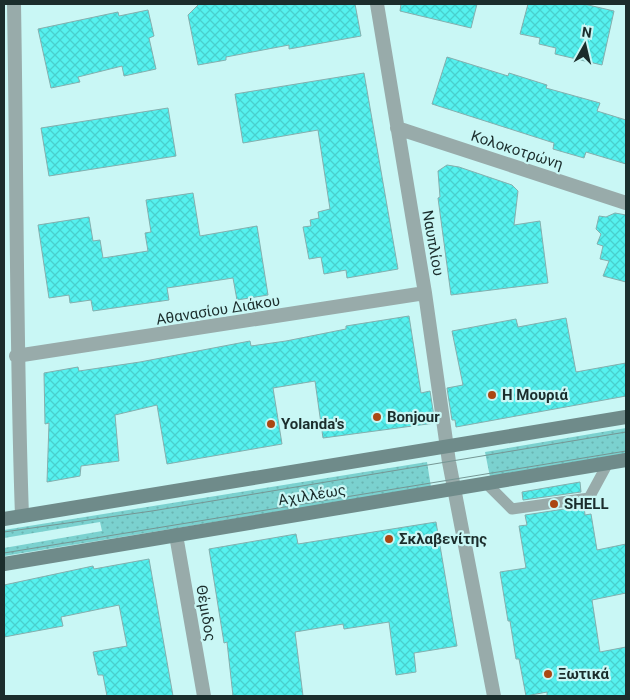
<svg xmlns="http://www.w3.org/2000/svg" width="630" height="700" viewBox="0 0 630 700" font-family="Roboto,sans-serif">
<defs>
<pattern id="grass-dots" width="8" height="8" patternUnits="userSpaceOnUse" patternTransform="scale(1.25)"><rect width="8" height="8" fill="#7bd1cf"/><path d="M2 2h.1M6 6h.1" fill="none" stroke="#6ab4b2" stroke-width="1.8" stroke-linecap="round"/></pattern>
<pattern id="building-cross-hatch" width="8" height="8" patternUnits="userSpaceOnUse" patternTransform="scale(1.25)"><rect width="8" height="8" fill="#55f1ef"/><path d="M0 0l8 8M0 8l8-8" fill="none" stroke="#49cfcd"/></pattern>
</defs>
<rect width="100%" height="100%" fill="#c9f7f5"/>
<path fill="url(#grass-dots)" d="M626 428V454L490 477 485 452Z
M427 462 431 487 4 556V548L102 531 100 522 4 538V530Z"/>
<path fill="url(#building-cross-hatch)" stroke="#84afae" d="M199 4H355L361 36 289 49V45L226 57V60L198 65 188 15Z
M401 4H477L471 28 400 11Z
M528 4H584L614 11 602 65 555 54 556 48 539 44 540 38 520 34Z
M148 10 154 36 149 38 156 69 124 76 122 66 78 77 80 82 51 88 38 29 118 12 119 16Z
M447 57 508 76 509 73 547 85 546 88 600 103 597 111 626 120V164L586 152 584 158 553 149 554 143 432 104Z
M364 73 398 269 347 278 346 270 324 274 321 257 309 259 303 227 311 226 310 220 319 218 318 212 330 209 318 130 243 143 235 94Z
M168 108 176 156 49 176 41 128Z
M447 165 459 167 512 185 518 191 514 225 540 221 548 283 451 295 438 198 440 197 438 171Z
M193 193 200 236 257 226 268 295 237 300 233 278 167 288 169 300 93 311 91 300 70 303 69 295 49 298 38 225 89 217 93 241 100 240 103 258 148 251 145 233 151 232 146 200Z
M615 213 626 215V282L603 276 609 261 600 259 603 246 597 244 601 234 596 229 599 216 606 217Z
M409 316 421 393 430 391 435 423 323 438 315 381 273 388 282 444 167 464 157 405 115 415 119 461 81 466 80 476 47 482 49 423 45 424 44 373 78 367 79 371 140 362 250 341 251 346 286 341 346 329V326Z
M566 318 576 372 626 363V396L456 427 455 420H452L447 388 463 385 452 331 516 319 518 327Z
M580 482 581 492 523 500 522 492Z
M584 506 585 515 591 514 597 550 626 544V593L592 600 600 652 626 647V696H547V692L526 696 519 659H516L510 621H508L500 572 526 568 519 526 527 525 525 515Z
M436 522 457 646 414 653 416 672 396 675 389 622 344 629 343 624 295 632 303 696H233L227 642 224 643 209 549 296 534 298 544Z
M149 559 173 696H107L103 675H98L93 652 127 646 119 605 61 617 63 626 4 637V585L93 566 94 569Z"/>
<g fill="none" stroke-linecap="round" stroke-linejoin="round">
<path stroke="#98abaa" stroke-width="11" d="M486 483 512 509 589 498 608 463"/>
<path stroke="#98abaa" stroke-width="14" d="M14 4C17 175 16 345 22 516
M377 4 425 293 449 462 494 696
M397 128 626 203
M16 356 425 293
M176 535 204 696"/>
<path stroke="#6f8b8a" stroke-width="14" d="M4 519 626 417
M4 564 626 460"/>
<path stroke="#759694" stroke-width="1" d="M4 532 152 511 626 432
M4 553 626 451"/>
</g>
<g fill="#ab4713" stroke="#c9f7f5" stroke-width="2">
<circle cx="492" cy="395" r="5"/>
<circle cx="377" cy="417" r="5"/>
<circle cx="271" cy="424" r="5"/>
<circle cx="554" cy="504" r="5"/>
<circle cx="389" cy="539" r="5"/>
<circle cx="548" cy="674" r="5"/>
</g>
<g text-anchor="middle" stroke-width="4.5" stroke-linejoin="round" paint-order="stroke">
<g font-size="15" fill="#1b2d2c" stroke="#c9f7f5">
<text transform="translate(517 150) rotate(18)" y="5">Κολοκοτρώνη</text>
<text transform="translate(433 243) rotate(80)" y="5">Ναυπλίου</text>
<text transform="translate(218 310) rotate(-9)" y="5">Αθανασίου Διάκου</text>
<text transform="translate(312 495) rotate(-9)" y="5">Αχιλλέως</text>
<text transform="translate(206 613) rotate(80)" y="5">Θέμιδος</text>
</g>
<g font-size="15" font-weight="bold" fill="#1b2d2c" stroke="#c9f7f5" text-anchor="start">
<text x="502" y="400">Η Μουριά</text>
<text x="387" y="422">Bonjour</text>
<text x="281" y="429">Yolanda's</text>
<text x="564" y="509">SHELL</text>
<text x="399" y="544">Σκλαβενίτης</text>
<text x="558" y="679">Ξωτικά</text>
</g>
</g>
<rect width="630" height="700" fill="none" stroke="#1b2d2c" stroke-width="10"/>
<g transform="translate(585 45) rotate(8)" stroke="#c9f7f5" stroke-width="4" paint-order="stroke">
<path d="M0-4L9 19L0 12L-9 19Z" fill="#1b2d2c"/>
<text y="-8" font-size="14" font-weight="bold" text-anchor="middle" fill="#1b2d2c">N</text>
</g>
</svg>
